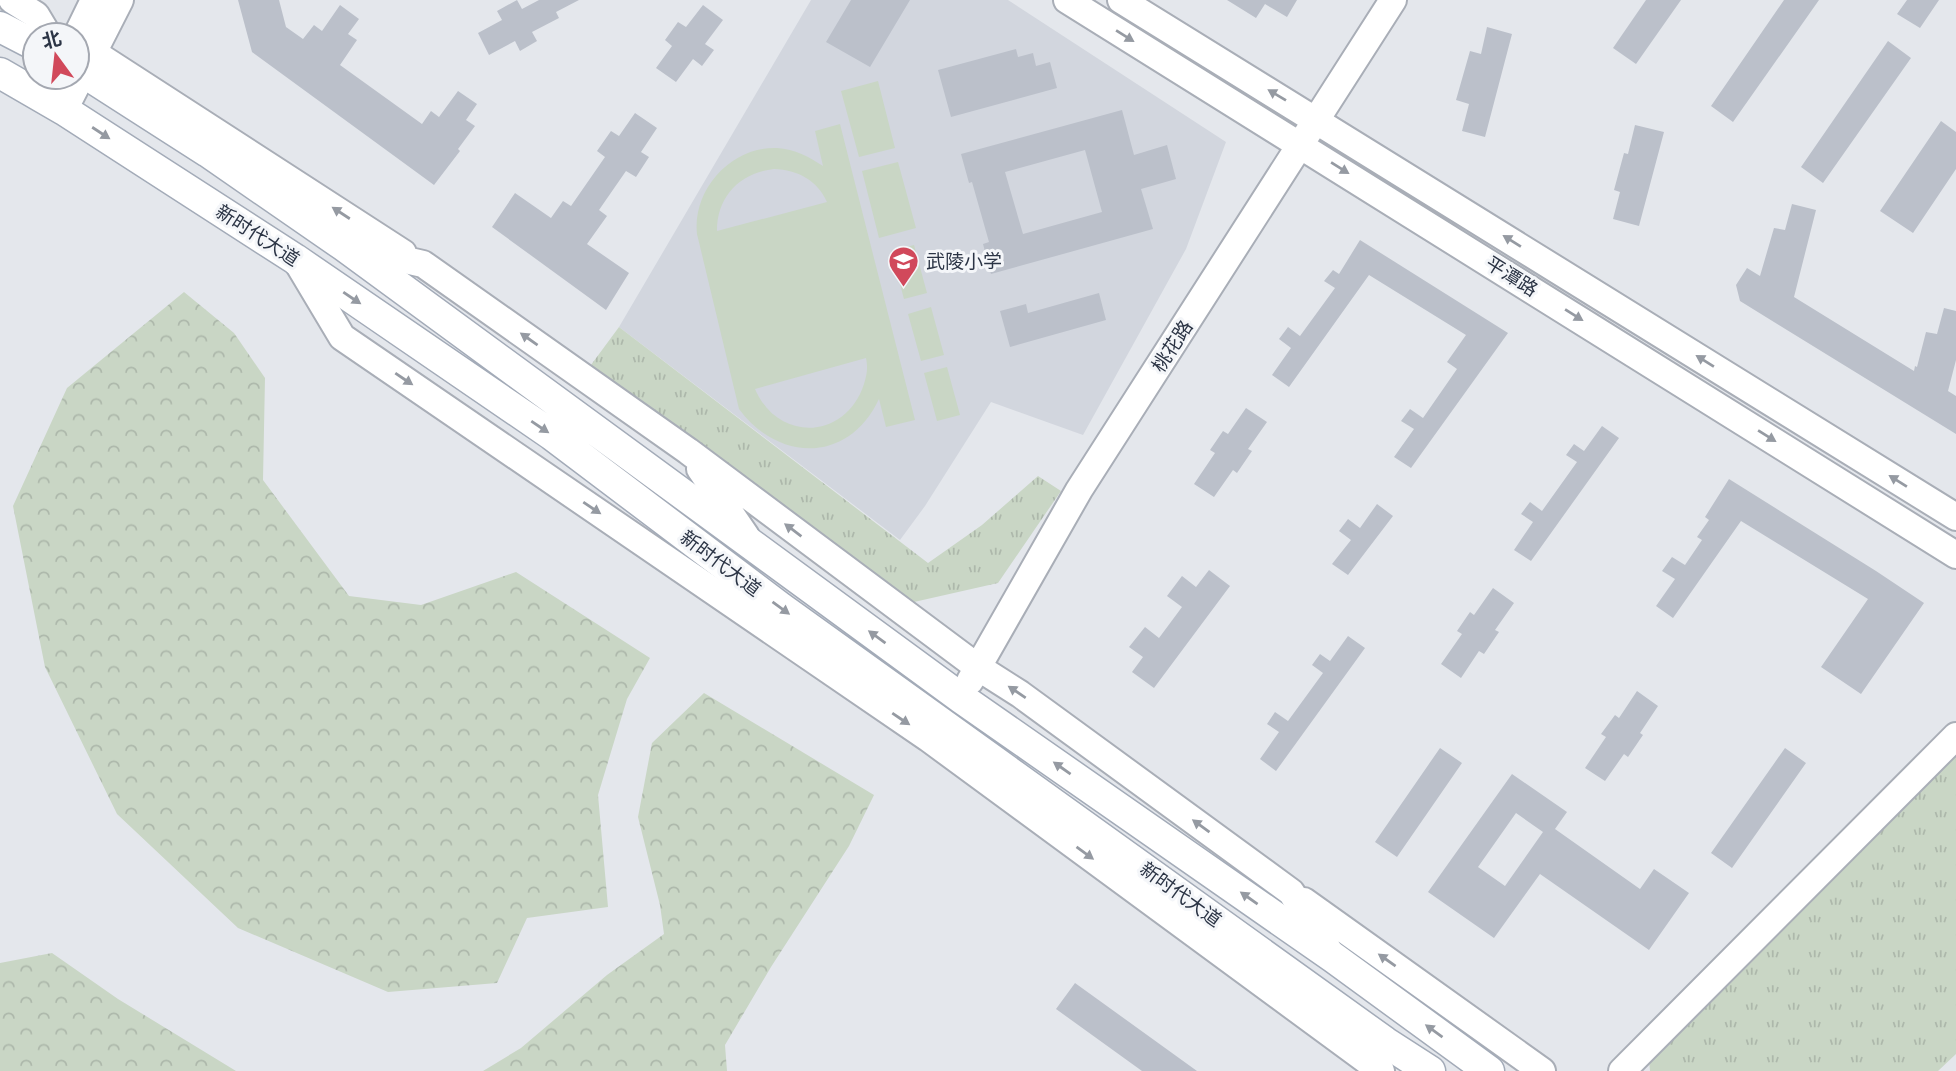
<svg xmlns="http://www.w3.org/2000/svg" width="1956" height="1071" viewBox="0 0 1956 1071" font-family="Ubuntu,'Noto Sans SC',sans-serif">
<defs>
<pattern id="forest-crowns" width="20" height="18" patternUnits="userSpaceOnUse" patternTransform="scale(1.75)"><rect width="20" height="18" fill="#c9d6c5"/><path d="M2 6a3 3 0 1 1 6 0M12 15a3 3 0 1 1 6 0" fill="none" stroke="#adb8ab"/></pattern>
<pattern id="park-tufts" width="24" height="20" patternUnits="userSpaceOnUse" patternTransform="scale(1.75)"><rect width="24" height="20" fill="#c9d6c5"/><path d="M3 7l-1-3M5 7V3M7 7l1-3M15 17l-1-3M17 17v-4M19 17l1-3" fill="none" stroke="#adb8ab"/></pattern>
</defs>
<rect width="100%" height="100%" fill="#e4e7ec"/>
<path fill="#d2d6de" d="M811 0H1008L1226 142 1186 249 1083 435 991 402 925 506 900 540 619 327Z"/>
<path fill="#c9d6c5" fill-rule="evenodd" d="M878 81 895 148 859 157 841 91Z
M840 124 915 420 886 427 879 399C849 463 779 463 739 409L697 234C692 190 731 146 777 148 795 149 809 157 823 166L815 131ZM774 169C798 170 817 180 827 202L717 231C717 196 740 173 774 169ZM866 358C868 368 867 374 864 384 846 440 778 443 755 389Z
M898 162 916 228 879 238 862 171Z
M914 245 927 293 904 299 891 251Z
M931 307 944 355 921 361 908 314Z
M947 367 960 415 937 421 924 373Z"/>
<path fill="url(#forest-crowns)" d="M184 292 234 333 265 378 263 480 349 596 421 605 516 572 650 658 627 699 598 795 608 907 527 918 497 983 388 992 238 928 117 814 45 667 13 506 67 388Z
M704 693 874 795 849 846 771 967 725 1045 727 1071H483L521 1048 607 975 664 934 660 905 638 817 652 743Z
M52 953 118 999 236 1071H0V963Z"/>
<path fill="url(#park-tufts)" d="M619 327 928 563 982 525 1038 476 1061 491 998 583 914 602 588 369Z
M1956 755V1054L1938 1071H1650L1649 1060Z"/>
<path fill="#bbc0ca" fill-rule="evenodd" d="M238 0H279L286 27 303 39 314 25 322 31 340 5 359 19 348 34 357 40 340 65 422 124 431 111 439 117 458 91 477 104 466 120 475 126 458 149 460 151 434 185 252 52Z
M517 0 522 9 539 0H579L556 12 559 18 532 32 537 41 520 51 515 41 489 55 478 33 502 20 497 11Z
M851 0H910L870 67 826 42Z
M1227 0H1297L1287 17 1265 4 1256 18Z
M1646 0H1681L1636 64 1613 48Z
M1784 0H1819L1733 122 1711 106Z
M1907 0H1939L1920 28 1897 14Z
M703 5 723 20 705 44 714 50 702 66 693 59 676 82 656 68 672 46 665 40 678 22 686 27Z
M1487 27 1512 34 1485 137 1462 131 1469 104 1456 100 1470 51 1481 54Z
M1888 41 1911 58 1823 183 1801 167Z
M1016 49 1018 57 1033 53 1036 66 1050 62 1057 88 951 117 938 70Z
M1122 110 1134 155 1167 145 1176 179 1141 189 1153 229 991 274 983 244 989 242 972 182 969 183 961 154ZM1085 150 1102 212 1023 234 1005 172Z
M635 113 657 128 641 152 649 157 636 177 626 171 599 210 607 216 587 244 629 273 606 310 492 227 515 193 551 218 563 201 571 206 605 157 597 151 611 131 619 136Z
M1941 121 1956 132V169L1913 233 1880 211Z
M1635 125 1664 132 1639 226 1613 219 1620 192 1614 190 1624 153 1628 154Z
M1792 204 1816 210 1794 297 1914 371 1915 366 1917 367 1926 332 1937 334 1944 308 1956 311V360L1948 391 1956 396V434L1740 301 1736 285 1747 268 1760 276 1774 228 1785 230Z
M1360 240 1508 333 1411 468 1394 457 1414 429 1401 421 1410 409 1423 418 1457 369 1447 362 1466 335 1369 275 1289 387 1272 375 1291 348 1279 339 1288 327 1300 336 1335 288 1324 281 1333 270 1339 274Z
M1099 293 1106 320 1010 347 1000 311 1026 304 1028 313Z
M1246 408 1267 422 1248 449 1252 451 1237 473 1233 470 1214 497 1194 484 1215 453 1210 450 1223 431 1228 434Z
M1602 426 1619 438 1531 561 1514 550 1533 522 1521 514 1530 502 1542 511 1577 462 1566 455 1574 444 1584 451Z
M1729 479 1876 571 1924 603 1861 694 1821 667 1868 599 1741 521 1673 618 1656 606 1675 579 1662 571 1672 557 1685 565 1702 540 1697 537 1709 520 1705 517Z
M1377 504 1393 516 1348 575 1332 564 1351 540 1339 531 1348 519 1360 528Z
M1209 570 1230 586 1154 688 1132 672 1143 657 1129 647 1145 627 1159 638 1182 607 1167 596 1182 576 1196 587Z
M1493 588 1514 603 1495 630 1499 632 1484 654 1479 651 1461 678 1441 664 1462 634 1457 631 1470 612 1474 615Z
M1348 636 1365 648 1276 771 1260 759 1279 732 1267 724 1275 712 1288 721 1323 673 1312 665 1320 654 1330 661Z
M1637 691 1658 706 1640 733 1643 735 1628 757 1624 754 1605 781 1585 768 1606 737 1601 734 1615 715 1619 718Z
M1440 748 1462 763 1397 857 1375 842Z
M1785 748 1806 763 1732 868 1711 853Z
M1512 774 1567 812 1555 829 1640 889 1654 869 1689 893 1649 950 1540 874 1494 938 1428 892ZM1516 813 1543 832 1505 886 1478 867Z
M1075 983 1197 1071H1142L1056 1009Z"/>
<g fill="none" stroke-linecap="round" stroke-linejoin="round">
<defs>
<path id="secondary" d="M12 0 36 15 48 35
M1067 0 1956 555
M1121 0 1956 517
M77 35 94 0
M77 42 403 253
M44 99 55 77
M64 110 120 0
M349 247 423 264 688 451 976 666 1020 694 1291 892 1331 954
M296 260 342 337 928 738 1381 1071
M700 469 746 536
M970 681 1079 490 1393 0
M1304 901 1542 1071
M1622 1071 1956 736"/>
<path id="primary" d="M0 27 35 45
M77 68 208 152 344 246 961 698 1334 958 1489 1071
M0 73 64 110 295 259 552 435 781 608 1385 1042 1430 1071"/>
</defs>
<use href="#secondary" stroke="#a9aeb7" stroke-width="30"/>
<use href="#primary" stroke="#a3abb8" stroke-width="33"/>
<use href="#secondary" stroke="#fff" stroke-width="26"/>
<use href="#primary" stroke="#fff" stroke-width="30"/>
</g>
<defs><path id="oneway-solid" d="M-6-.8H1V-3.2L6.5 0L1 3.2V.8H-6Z" transform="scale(1.75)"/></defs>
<g fill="#959aa2">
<use href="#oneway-solid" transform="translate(1125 36) rotate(32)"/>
<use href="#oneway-solid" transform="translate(1277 95) rotate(-149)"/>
<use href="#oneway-solid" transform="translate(101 133) rotate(33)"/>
<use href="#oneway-solid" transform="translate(1340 168) rotate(32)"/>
<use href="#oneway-solid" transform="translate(341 213) rotate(-147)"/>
<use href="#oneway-solid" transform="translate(1512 241) rotate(-148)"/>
<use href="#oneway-solid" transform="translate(352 298) rotate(34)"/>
<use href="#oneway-solid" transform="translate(1574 315) rotate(32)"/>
<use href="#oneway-solid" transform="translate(529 339) rotate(-145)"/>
<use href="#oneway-solid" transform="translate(1705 361) rotate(-148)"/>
<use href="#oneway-solid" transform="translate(404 379) rotate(34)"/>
<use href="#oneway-solid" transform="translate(540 427) rotate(34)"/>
<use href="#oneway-solid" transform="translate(1767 436) rotate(32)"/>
<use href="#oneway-solid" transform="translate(1898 481) rotate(-148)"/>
<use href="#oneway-solid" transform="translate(592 508) rotate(34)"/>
<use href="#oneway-solid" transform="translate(793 530) rotate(-143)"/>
<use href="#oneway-solid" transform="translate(781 608) rotate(36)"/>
<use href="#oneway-solid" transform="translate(877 637) rotate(-144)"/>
<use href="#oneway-solid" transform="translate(1017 692) rotate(-146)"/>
<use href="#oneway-solid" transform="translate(901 719) rotate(34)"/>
<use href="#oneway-solid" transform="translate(1062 768) rotate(-145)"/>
<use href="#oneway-solid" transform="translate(1201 826) rotate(-144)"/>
<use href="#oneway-solid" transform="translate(1085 853) rotate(36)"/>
<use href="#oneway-solid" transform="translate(1249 898) rotate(-145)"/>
<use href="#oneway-solid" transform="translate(1387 960) rotate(-145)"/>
<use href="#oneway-solid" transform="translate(1434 1031) rotate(-144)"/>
</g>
<defs>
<symbol id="school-pin" viewBox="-11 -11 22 30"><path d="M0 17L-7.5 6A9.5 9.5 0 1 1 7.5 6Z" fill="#d1495b" stroke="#f4f6f9"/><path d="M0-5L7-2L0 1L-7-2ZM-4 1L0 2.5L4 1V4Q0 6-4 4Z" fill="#fff"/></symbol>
</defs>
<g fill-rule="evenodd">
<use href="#school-pin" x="886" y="244" width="35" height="47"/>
</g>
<g text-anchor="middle" stroke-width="6" stroke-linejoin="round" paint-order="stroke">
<g font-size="19" fill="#2b3445" stroke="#f4f6f9">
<text transform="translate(258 235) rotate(33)" y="7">新时代大道</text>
<text transform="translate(1512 276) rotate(32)" y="7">平潭路</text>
<text transform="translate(1172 346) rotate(-57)" y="7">桃花路</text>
<text transform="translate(721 563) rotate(37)" y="7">新时代大道</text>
<text transform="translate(1181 894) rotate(36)" y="7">新时代大道</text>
</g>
<g font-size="19" fill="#2b3445" stroke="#f4f6f9" text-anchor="start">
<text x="926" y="268">武陵小学</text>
</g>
</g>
<g transform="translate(56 56) rotate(345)"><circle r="33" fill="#f4f6f9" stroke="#a4a8b1" stroke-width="2"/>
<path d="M0-5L12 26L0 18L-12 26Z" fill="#d1495b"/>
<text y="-10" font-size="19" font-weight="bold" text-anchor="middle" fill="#2b3445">北</text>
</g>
</svg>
